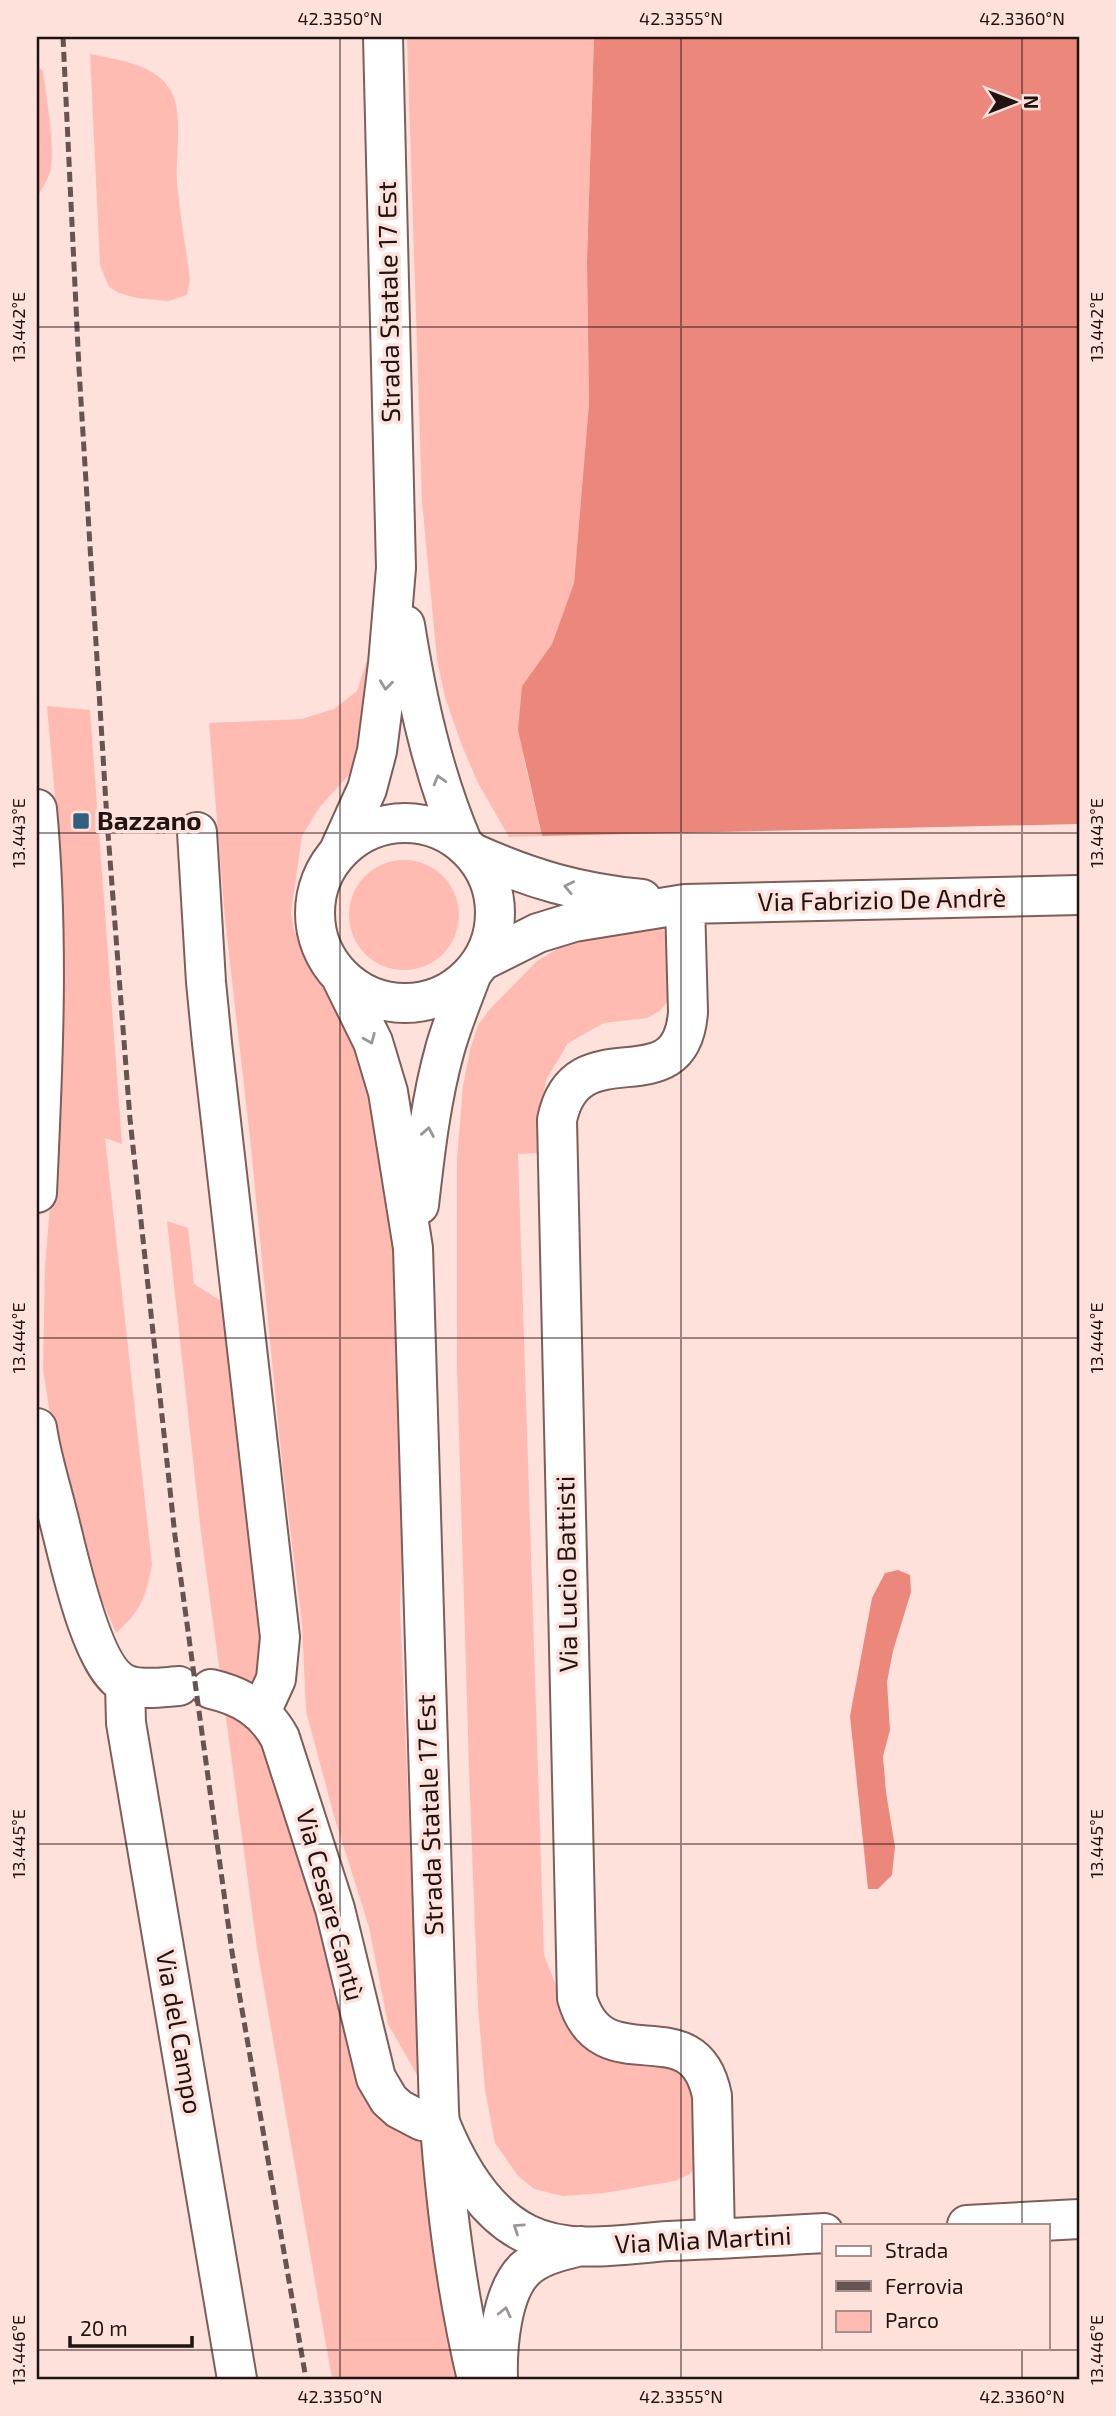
<svg xmlns="http://www.w3.org/2000/svg" width="1116" height="2416" viewBox="0 0 1116 2416" font-family="'Exo 2',sans-serif">
<rect width="100%" height="100%" fill="#ffe1dc"/>
<path fill="#ffbbb1" d="M407 37H594L587 262 589 404 574 583 552 644 522 686 525 765 542 836 509 837 478 783 461 743 445 697 437 659 422 502Z
M90 54C117 60 155 63 171 91 184 115 175 157 177 183 180 216 186 248 190 280L187 295 168 301 137 298 119 293 109 287 100 265Z
M37 66 43 71C46 94 56 151 50 172 48 180 41 190 37 197Z
M368 657 364 718 355 768 319 808 302 836 291 912 294 930 307 961 362 1032 392 1182 405 1479 400 1607 420 2080 388 2024 369 1927 334 1816 306 1711 302 1623 283 1472 250 1138 225 919 209 723 302 719 334 709 357 691Z
M47 706 90 710 122 1144 105 1138 152 1565C145 1598 142 1610 116 1633L92 1577 52 1427 43 1369 45 1268 57 1115 56 809Z
M349 915a55 55 0 1 1 110 0a55 55 0 1 1-110 0Z
M649 927 663 929 668 939 670 998 661 1010 647 1018 604 1023 568 1043 546 1080 540 1115 542 1153 518 1154 544 1955 575 2033 647 2062 679 2071 692 2089 699 2117 698 2162 690 2174 675 2181 604 2193 563 2196 534 2189 518 2176 495 2143 485 2090 478 2007 469 1769 457 1368V1158L463 1086 470 1050 478 1025 490 1009 537 961 566 944 593 933Z
M167 1221 188 1228 194 1284 223 1302 267 1669 355 2021 427 2143 467 2379H332L257 1948 201 1533Z"/>
<path fill="#ec887b" d="M594 37H1079V824L542 836 518 730 522 686 552 644 574 583 589 404 587 262Z
M898 1570 910 1575 911 1592 893 1651 887 1682 890 1730 883 1756 886 1792 895 1847 892 1875 878 1889H868L850 1716 872 1598 885 1573Z"/>
<g fill="none" stroke-linecap="round" stroke-linejoin="round">
<defs>
<path id="minor" d="M37 809C49 938 43 1065 37 1193
M197 832 206 982 212 1043 280 1637 276 1679 261 1712
M473 853C531 879 579 893 642 899
M685 904 688 1012C681 1110 576 1025 557 1120L577 1998C602 2086 694 2004 712 2096L715 2239
M482 961 538 933 574 922 685 904 1079 895
M37 1428C41 1456 50 1484 57 1512 67 1549 90 1668 125 1684 141 1691 163 1687 179 1686
M125 1684 126 1723 237 2379
M211 1689C242 1696 265 1710 280 1738L335 1909 376 2078 389 2100 399 2109 422 2121 440 2123C457 2165 484 2213 527 2234 569 2255 624 2244 669 2241 721 2239 772 2236 824 2233
M967 2225 1079 2219
M498 2379C497 2348 501 2292 525 2269 540 2255 561 2251 581 2246"/>
<path id="major" d="M405 625C417 700 433 774 463 844
M315 913a90 90 0 1 1 180 0a90 90 0 1 1-180 0Z
M338 853 367 789 377 751 388 664 396 568 383 37
M341 977 373 1042 388 1092 413 1248 439 2111C445 2201 456 2291 477 2379
M419 1205C425 1152 431 1099 445 1049 452 1024 462 1000 471 976"/>
</defs>
<use href="#minor" stroke="#7d5e59" stroke-width="42"/>
<use href="#major" stroke="#7d5e59" stroke-width="42"/>
<use href="#minor" stroke="#fff" stroke-width="38"/>
<use href="#major" stroke="#fff" stroke-width="38"/>
<path stroke="#655451" stroke-width="5" stroke-dasharray="10 5" stroke-linecap="butt" d="M63 37 79 369 107 820 130 1119 175 1536 232 1952 306 2379"/>
</g>
<defs><path id="oneway-chevron" d="M-2-3.5L2.5 0L-2 3.5" fill="none" stroke-width="1.6" stroke-linecap="round" stroke-linejoin="round" transform="scale(1.75)"/></defs>
<g stroke="#9b9594">
<use href="#oneway-chevron" transform="translate(386 685) rotate(97)"/>
<use href="#oneway-chevron" transform="translate(439 780) rotate(-106)"/>
<use href="#oneway-chevron" transform="translate(569 887) rotate(-168)"/>
<use href="#oneway-chevron" transform="translate(370 1039) rotate(67)"/>
<use href="#oneway-chevron" transform="translate(428 1132) rotate(-80)"/>
<use href="#oneway-chevron" transform="translate(518 2228) rotate(-146)"/>
<use href="#oneway-chevron" transform="translate(505 2312) rotate(-77)"/>
</g>
<path fill="none" stroke="#201412" stroke-width="2" stroke-opacity="0.45" d="M340 37V2379M681 37V2379M1022 37V2225M37 327H1079M37 833H1079M37 1338H1079M37 1844H1079M1022 2348V2379M37 2350H1079"/>
<rect fill="#30607e" stroke="#ffe1dc" stroke-width="2.5" x="72" y="812" width="18" height="18" rx="3.5"/>
<g text-anchor="middle" stroke-width="7" stroke-linejoin="round" paint-order="stroke">
<g font-size="26" fill="#201412" stroke="#ffe1dc">
<text transform="translate(389 302) rotate(-91)" y="9">Strada Statale 17 Est</text>
<text transform="translate(882 900) rotate(-1)" y="9">Via Fabrizio De Andrè</text>
<text transform="translate(567 1574) rotate(-91)" y="9">Via Lucio Battisti</text>
<text transform="translate(430 1815) rotate(-92)" y="9">Strada Statale 17 Est</text>
<text transform="translate(330 1905) rotate(75)" y="9">Via Cesare Cantù</text>
<text transform="translate(179 2032) rotate(80)" y="9">Via del Campo</text>
<text transform="translate(703 2240) rotate(-3)" y="9">Via Mia Martini</text>
</g>
<g font-size="26" font-weight="bold" fill="#201412" stroke="#ffe1dc" text-anchor="start">
<text x="97" y="830">Bazzano</text>
</g>
</g>
<rect width="1116" height="2416" fill="none" stroke="#ffe1dc" stroke-width="77"/>
<rect x="822" y="2224" width="228" height="126" fill="#ffe1dc" stroke="#a68f8b" stroke-width="2"/>
<rect x="836" y="2246" width="35" height="10" fill="#ffffff" stroke="#a68f8b" stroke-width="2"/>
<text x="885" y="2258" font-size="21" fill="#201412">Strada</text>
<rect x="836" y="2281" width="35" height="10" fill="#655451" stroke="#a68f8b" stroke-width="2"/>
<text x="885" y="2294" font-size="21" fill="#201412">Ferrovia</text>
<rect x="836" y="2311" width="35" height="21" fill="#ffbbb1" stroke="#a68f8b" stroke-width="2"/>
<text x="885" y="2328" font-size="21" fill="#201412">Parco</text>
<g transform="translate(1014 102) rotate(90)" stroke="#ffe1dc" stroke-width="5" paint-order="stroke">
<path d="M0-5L12 26L0 18L-12 26Z" fill="#201412"/>
<text y="-10" font-size="19" font-weight="bold" text-anchor="middle" fill="#201412">N</text>
</g>
<path d="M70 2336v10h122v-10" fill="none" stroke="#201412" stroke-width="3.5"/>
<text x="80" y="2336" font-size="21" fill="#201412" stroke="#ffe1dc" stroke-width="5" paint-order="stroke">20 m</text>
<rect x="38" y="38" width="1040" height="2340" fill="none" stroke="#201412" stroke-width="2.5"/>
<g font-size="18" text-anchor="middle" fill="#201412">
<text x="340" y="25">42.3350°N</text>
<text x="681" y="25">42.3355°N</text>
<text x="1022" y="25">42.3360°N</text>
<text transform="translate(1097 327) rotate(-90)" y="6">13.442°E</text>
<text transform="translate(19 327) rotate(-90)" y="6">13.442°E</text>
<text transform="translate(19 833) rotate(-90)" y="6">13.443°E</text>
<text transform="translate(1097 833) rotate(-90)" y="6">13.443°E</text>
<text transform="translate(1097 1338) rotate(-90)" y="6">13.444°E</text>
<text transform="translate(19 1338) rotate(-90)" y="6">13.444°E</text>
<text transform="translate(1097 1844) rotate(-90)" y="6">13.445°E</text>
<text transform="translate(19 1844) rotate(-90)" y="6">13.445°E</text>
<text transform="translate(19 2350) rotate(-90)" y="6">13.446°E</text>
<text transform="translate(1097 2350) rotate(-90)" y="6">13.446°E</text>
<text x="340" y="2403">42.3350°N</text>
<text x="681" y="2403">42.3355°N</text>
<text x="1022" y="2403">42.3360°N</text>
</g>
</svg>
